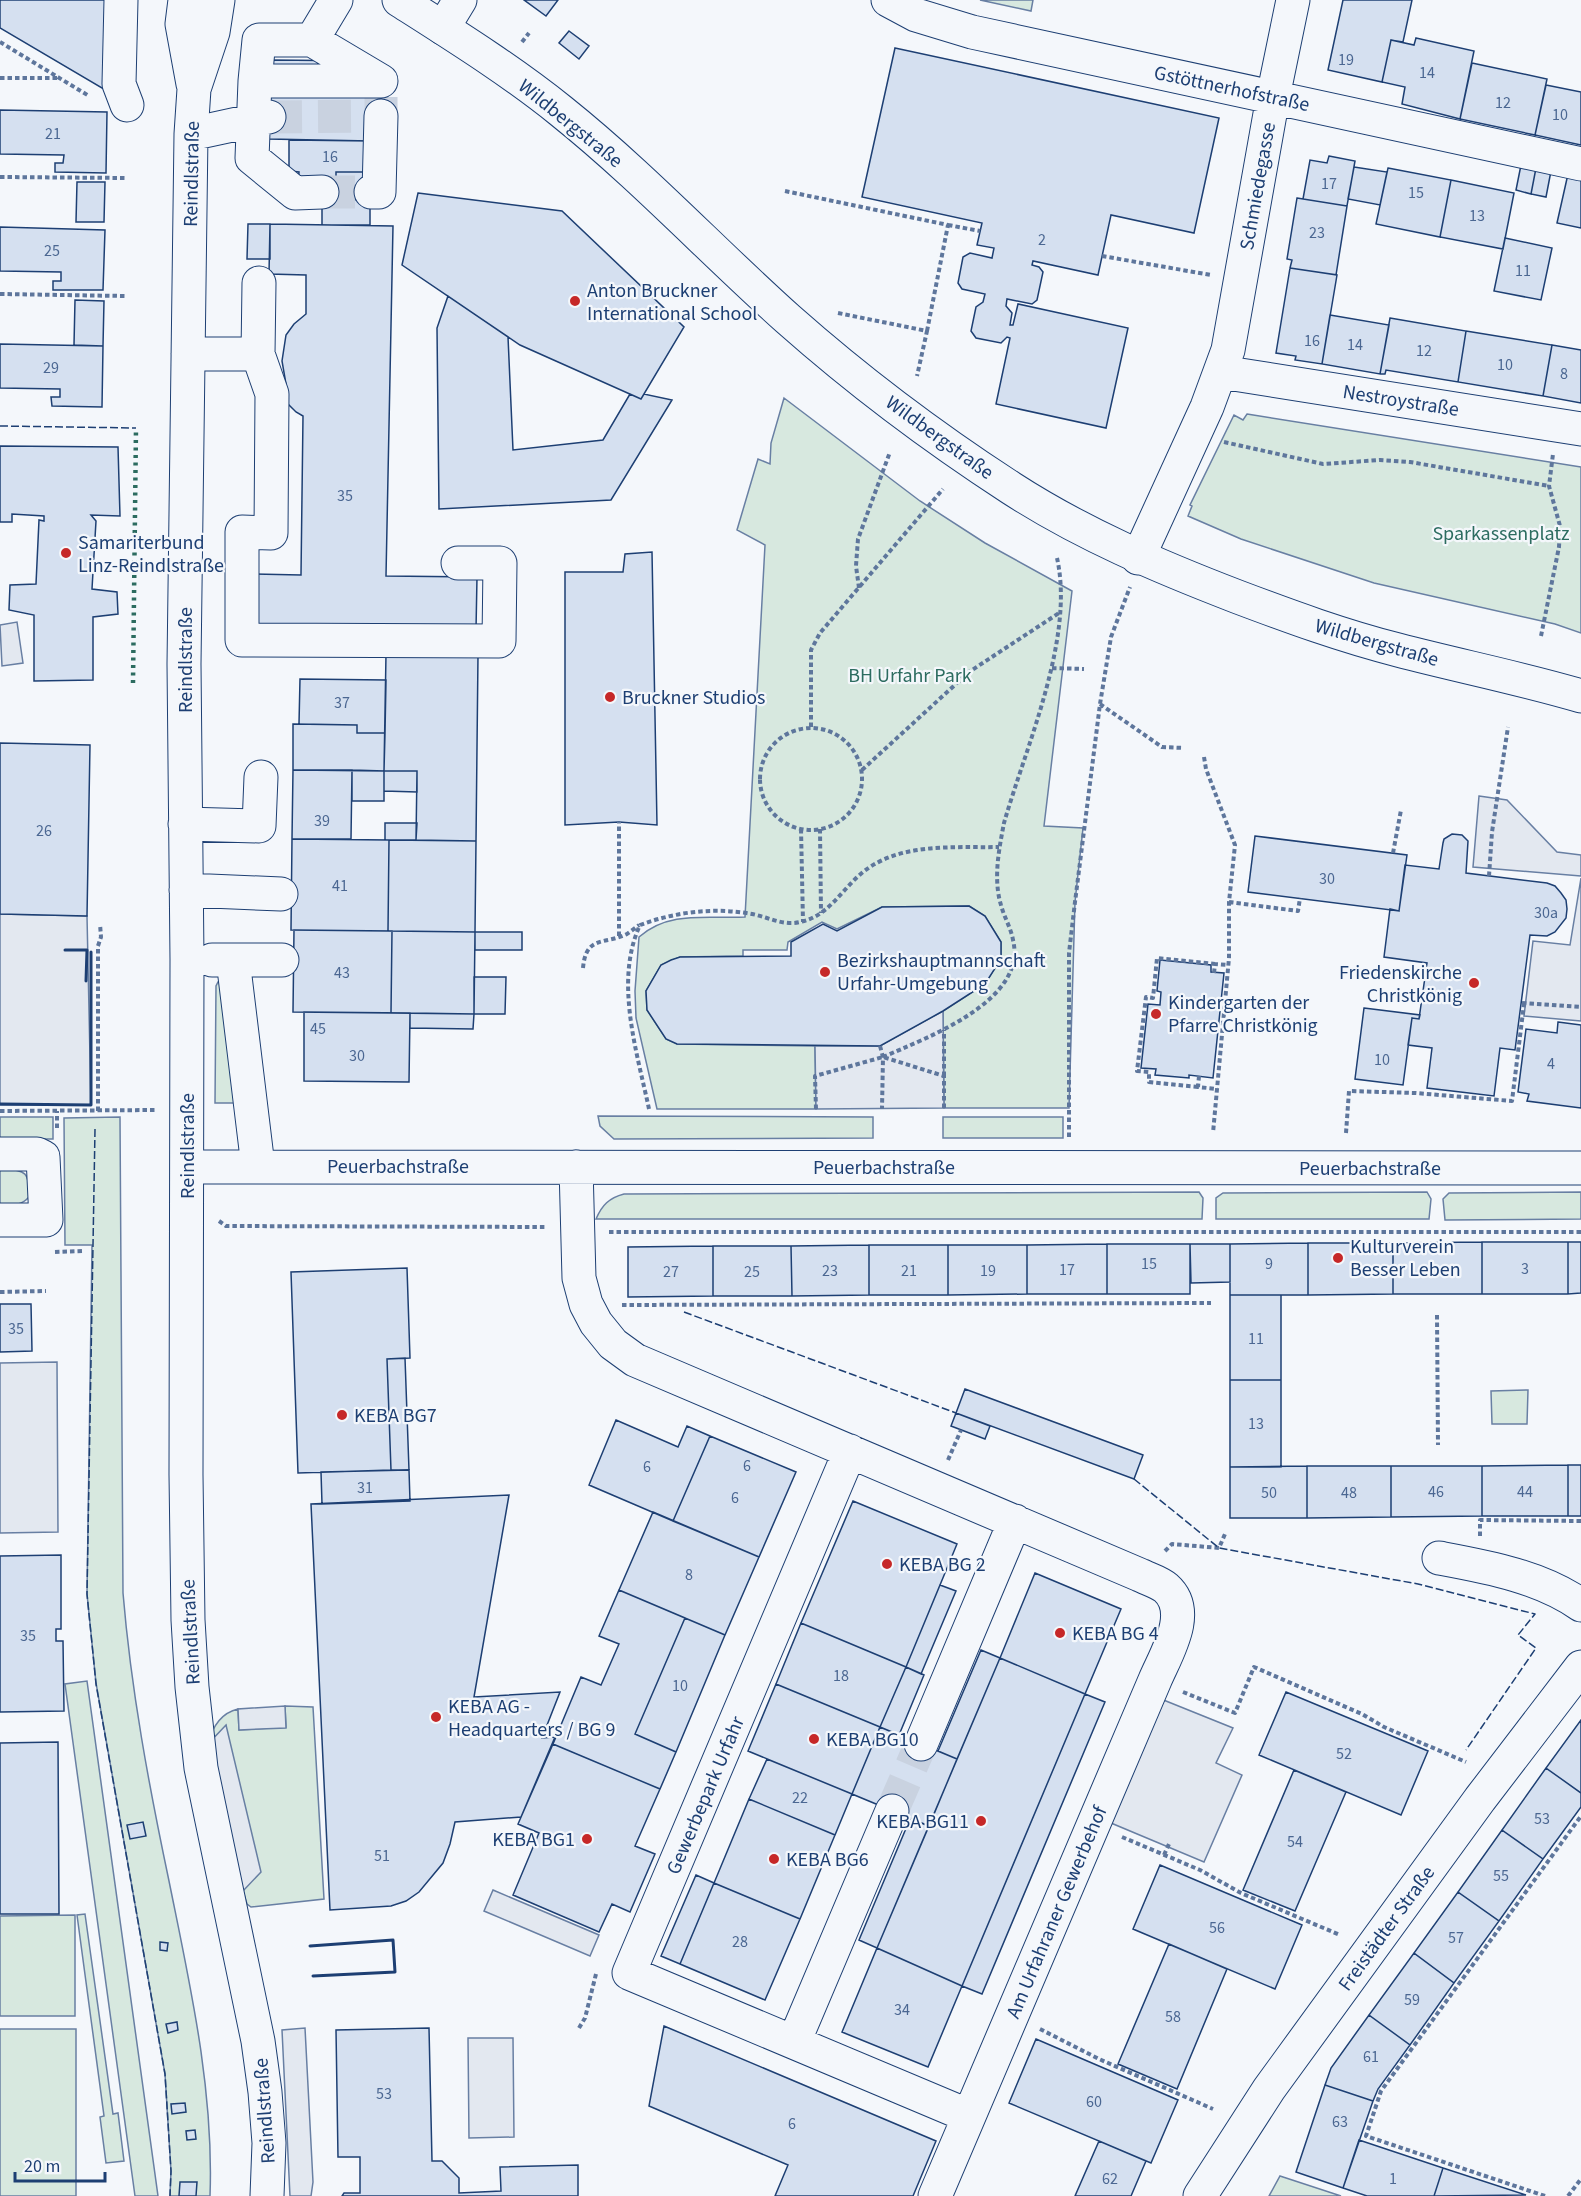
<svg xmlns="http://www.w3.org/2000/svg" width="1581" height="2196" viewBox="0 0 1581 2196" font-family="'Source Sans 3',sans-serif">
<rect width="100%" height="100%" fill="#f4f7fb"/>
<path fill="#d7e8df" stroke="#687fa3" stroke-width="1.5" d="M980 0H1033L1031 11Z
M784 398 920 501 985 543 1072 591 1044 826 1083 828 1075 902 1069 1108H944L943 1011 985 984 1001 958V942L985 916 969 906 882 907 837 929 822 922 788 942 787 950H743V956L680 957 661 965 646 991 647 1010 666 1039 677 1044 815 1046 816 1109H657L636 1018 635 991 639 937C669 910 708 919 745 917L765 545 737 530 758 459 770 464 771 443Z
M1247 414 1581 467V633L1555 624 1374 583 1241 539 1188 516 1192 506 1190 505 1234 415 1243 420Z
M223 981 235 1103H215L216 986 218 982Z
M598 1116 873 1117V1138L614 1139 600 1126Z
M0 1117H53V1139H0Z
M120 1117 123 1593C131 1690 149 1786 169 1881 190 1985 214 2089 210 2196H170L171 2171 165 2074 96 1683 87 1594 92 1245H65L64 1118Z
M943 1117H1063V1138H943Z
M0 1168C25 1171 30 1170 29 1197 21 1206 12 1205 0 1206Z
M1199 1192 1203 1198 1202 1219H596C602 1205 609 1198 624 1194Z
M1427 1192 1431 1199 1429 1219H1216V1198L1223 1193Z
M1581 1192V1219L1445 1220 1443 1199 1449 1193Z
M1528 1390 1527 1424H1492L1491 1391Z
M87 1681 158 2196H135L65 1684Z
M285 1706 313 1707 324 1899 251 1907 247 1904 243 1891 226 1726 208 1744C212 1728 221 1713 238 1709L239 1730 286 1727Z
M85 1914 113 2114 118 2113 124 2161 106 2163 100 2117 104 2116 77 1915Z
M75 1915V2016H0V1916Z
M0 2029H76V2196H0Z
M1280 2176 1341 2196H1269Z"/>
<path fill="#e3e8f0" stroke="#687fa3" stroke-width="1.5" d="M17 622 23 663 2 666 0 625Z
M1479 796 1507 800 1557 852 1581 855V876L1473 867Z
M1581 878V1021L1524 1016 1533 941 1570 945Z
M0 914 87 916 91 1105H0Z
M943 1011 944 1108 816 1109 815 1046H880Z
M57 1362 58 1532 0 1533V1363Z
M1161 1699 1233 1728 1216 1763 1242 1775 1204 1862 1111 1823Z
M285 1706 286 1728 239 1730 238 1709Z
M226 1725 261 1872 243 1891 208 1744Z
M493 1890 599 1935 590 1956 484 1911Z
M305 2028 313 2182 311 2196H290L282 2030Z
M468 2038H513L514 2137 469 2138Z"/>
<path fill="#d5e0f0" stroke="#1d3f73" stroke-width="1.5" d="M0 0H109L107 91 0 28Z
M524 0H558L546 16Z
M1343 0H1412L1403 42 1391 40 1382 82 1328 70Z
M569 31 589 46 579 59 559 43Z
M1416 38 1474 51 1460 119 1402 104 1405 87 1382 82 1391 40 1414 45Z
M895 48 1219 118 1194 233 1111 215 1098 275 1033 261 1032 265 1039 267 1043 272 1037 300 1032 304 1007 299 1006 306 1012 313 1010 325H1013L1018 304 1128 328 1106 428 996 404 1010 338 1007 337 1001 343 976 338 971 331 976 307 983 302 985 294 962 289 958 283 963 257 970 253 992 258 994 248 977 245 982 223 862 197Z
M270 60 373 61 371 141 268 139Z
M1472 63 1547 79 1535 135 1460 119Z
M1546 85 1581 92V145L1535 135Z
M0 110 107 112 106 173 55 172V163H63L64 155 0 154Z
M289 140 371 141V172H336V186L298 185 299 172 289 171Z
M1329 156 1355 161 1347 206 1303 199 1310 160 1327 163Z
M1521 165 1536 168 1531 194 1516 190Z
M1354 167 1387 172 1380 205 1348 199Z
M1388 168 1451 180 1440 237 1376 224Z
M1536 168 1551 171 1546 197 1531 194Z
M336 172H371L370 200 322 199 336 186Z
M1568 174 1581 177V228L1557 223Z
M1451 180 1514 193 1503 249 1440 237Z
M77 182H105L104 222H76Z
M418 193 562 211 684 327 641 399 520 345 402 265Z
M1297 198 1347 206 1336 275 1290 268 1292 260 1287 259Z
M322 199 370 200V225H322Z
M248 224H270V259H247Z
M270 224 393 226 386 576 477 577 476 630 252 626 253 574 301 575 303 416 296 412 286 402 277 388 286 384 282 361 286 335 294 324 306 314V275L269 274Z
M0 227 105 230 103 290H53V281H61V272L0 271Z
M1505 238 1552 248 1541 300 1494 291Z
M1290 268 1337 275 1322 364 1295 360 1296 356 1276 353Z
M448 296 508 337 513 450 603 440 630 394 641 399 644 394 672 400 611 500 439 509 437 328Z
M75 300 104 301 103 346 74 345Z
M1330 315 1389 325 1380 374 1322 364Z
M1390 318 1466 331 1458 382 1386 370 1385 374H1380Z
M1466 331 1552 345 1543 396 1458 382Z
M0 344 103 346 102 407 52 406 51 397H60V389L0 388Z
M1552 345 1581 350V403L1543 396Z
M0 446 118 447 120 516 91 515 96 521 92 589 117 592 118 614 93 617V680L34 681V615L9 610 10 585 36 584 39 520 44 521V516L12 514V522H0Z
M652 552 657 825 619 822 565 825V572H623L625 554Z
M386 654 478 655 476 841 416 840 417 771H384Z
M300 679 386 680 385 733H357V725L299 724Z
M293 724 357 725V733H385L384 771 293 770Z
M0 743 90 745 87 916 0 914Z
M293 770H352L351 839H292Z
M352 770 384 771V801H352Z
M384 771H417V792L384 791Z
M385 823H417L416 840H385Z
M1452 834 1462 835 1468 841 1466 873 1547 883 1555 886 1561 893 1566 900 1567 909 1566 918 1555 932 1547 936 1530 935 1515 1050 1500 1048 1494 1096 1427 1088 1432 1048 1408 1045 1412 1018 1419 1019 1427 963 1384 957 1390 909 1399 911 1405 865 1439 869 1443 843 1444 839Z
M1255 836 1407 855 1399 911 1248 892Z
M292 839 389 840 388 931 291 930Z
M389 840 476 841 475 932 388 931Z
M969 906 985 916 1001 942V959L985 984 943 1011 880 1046 677 1044 666 1039 647 1010 646 991 661 965 671 960 680 957 791 956V942L823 924 837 931 882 907Z
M294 930 392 931 391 1013 293 1012Z
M392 931 475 932 474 1014 391 1013Z
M475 932H522V950H475Z
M1160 960 1211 965V972L1224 973 1213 1078 1189 1075V1078L1155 1075 1156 1069 1141 1068 1148 1004 1160 1005 1161 992 1157 991Z
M474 977H506L505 1014H474Z
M1364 1008 1420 1015 1419 1019 1412 1018 1403 1085 1355 1079Z
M304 1012 410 1013 409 1082 304 1081Z
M410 1013 474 1014 473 1029 410 1028Z
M1558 1022 1581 1025V1108L1527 1101 1529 1094 1518 1092 1526 1029 1557 1033Z
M1482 1242H1568V1294H1482Z
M1482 1242V1294H1393V1243Z
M1568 1242H1581V1293L1568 1294Z
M1308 1243H1393V1294L1308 1295Z
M1308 1243V1295H1230V1244Z
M1107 1244H1190V1294H1107Z
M1107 1244V1294H1027V1245Z
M1190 1244H1230V1282L1191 1283Z
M869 1245H948V1295H869Z
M869 1245V1295L792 1296 791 1246Z
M948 1245H1027V1294L948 1295Z
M713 1246H791L792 1296H713Z
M713 1246V1296L628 1297V1247Z
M407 1268 410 1358 387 1359 391 1470 298 1473 291 1272Z
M1230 1295H1281V1380H1230Z
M0 1304H31L32 1351 0 1352Z
M405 1358 409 1470H391L387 1359Z
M1230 1380H1281V1467H1230Z
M965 1389 1143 1455 1134 1479 956 1413Z
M956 1413 990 1426 985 1439 951 1426Z
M616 1420 678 1447 687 1426 710 1436 673 1521 589 1485Z
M710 1436 796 1472 759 1557 673 1521Z
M1568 1465H1581V1516H1568Z
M1568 1465V1516H1482V1466Z
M1307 1466H1391V1517L1307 1518Z
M1307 1466V1518H1230V1467Z
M1391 1466H1482V1516L1391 1517Z
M409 1470 410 1501 322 1504 321 1472Z
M509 1495 474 1697 560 1692 542 1738 555 1737 521 1817 455 1822 450 1844 443 1863 419 1892 406 1901 391 1906 330 1910 311 1504Z
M853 1501 957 1544 906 1667 801 1623Z
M653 1512 759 1557 725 1635 619 1590Z
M61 1555V1629H56V1641H63L64 1711 0 1712V1556Z
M1035 1573 1121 1609 1085 1694 1000 1658Z
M940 1585 956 1591 921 1674 906 1667Z
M619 1590 685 1618 635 1734 676 1752 660 1789 553 1744 581 1677 601 1685 619 1644 599 1636Z
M685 1618 725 1635 676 1752 635 1734Z
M801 1623 906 1667 880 1727 776 1684Z
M981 1650 1000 1658 957 1759 938 1751Z
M1000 1658 1085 1694 962 1986 877 1948Z
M906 1667 924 1675 899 1735 880 1727Z
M776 1684 880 1727 852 1794 748 1751Z
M1286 1692 1428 1751 1401 1815 1259 1755Z
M1085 1694 1105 1702 982 1994 962 1986Z
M1581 1720V1793L1546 1768Z
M880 1727 957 1759 929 1826 852 1794Z
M58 1742 59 1914H0V1743Z
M553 1744 660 1789 635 1846 655 1854 630 1912 612 1904 599 1932 513 1895 539 1833 518 1824Z
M767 1759 852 1794 835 1835 749 1799Z
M1546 1768 1581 1793V1807L1543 1859 1502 1830Z
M1294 1770 1346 1792 1295 1911 1243 1890Z
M749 1799 835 1835 800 1919 714 1883Z
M910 1819 929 1826 877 1948 859 1940Z
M143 1822 146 1836 130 1839 127 1825Z
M1502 1830 1543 1859 1499 1921 1458 1892Z
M1160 1865 1302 1925 1275 1989 1133 1929Z
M696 1875 714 1883 680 1964 661 1956Z
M714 1883 800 1919 765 2000 680 1964Z
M1458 1892 1499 1921 1454 1983 1414 1953Z
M160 1942 168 1943 167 1951 160 1950Z
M1169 1944 1227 1969 1177 2089 1118 2064Z
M877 1948 962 1986 928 2067 842 2032Z
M1414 1953 1454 1983 1410 2045 1369 2015Z
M1369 2015 1410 2045 1378 2089 1373 2101 1325 2085 1331 2068Z
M177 2022 178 2030 168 2033 166 2024Z
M664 2026 936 2141 913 2196H775L788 2165 649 2106Z
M429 2028 432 2161H442L459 2178V2193L501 2191 500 2167 578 2165V2196H342L344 2193H360V2157H338L336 2030Z
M1036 2039 1178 2100 1151 2163 1009 2103Z
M1325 2085 1373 2101 1343 2188 1296 2172Z
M185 2103 186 2112 172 2114 171 2104Z
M195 2130 196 2139 187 2140 186 2131Z
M1359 2140 1443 2168 1434 2196H1367L1343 2188Z
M1099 2141 1146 2161 1131 2196H1075Z
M1443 2168 1526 2195 1434 2196Z
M180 2182H197L196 2196H179Z"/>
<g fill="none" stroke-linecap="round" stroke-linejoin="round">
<path stroke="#c9d2e0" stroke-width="33" stroke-dasharray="33 16" stroke-linecap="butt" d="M269 117 381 116V81
M322 192H371
M892 1811 921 1744"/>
<defs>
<path id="minor" d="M121 0 119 84 127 105
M185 0 182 24 193 84
M218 0 213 32 194 89 191 134 184 664 187 959 186 1475 188 1620 192 1687 201 1768 258 2041 265 2092 269 2143 267 2196
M888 0 916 15 972 32 1581 164
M443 28 460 0
M255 81 259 40H312
M191 134 269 117
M322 192 295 193 252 158 255 81H381L312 40 336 0
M371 192H379L381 116
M188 354H258L259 283
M258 354 272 394 271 533 242 532V640L499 641 500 563H458
M1221 372 1581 429
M1138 558 1207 407 1228 350 1273 97 1293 0
M185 824 259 826 261 777
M186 890 281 894
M212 960H282
M233 960 258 1166
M0 1154H37L43 1157 46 1220H0
M187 1167 1581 1168
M576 1167 579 1278 586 1304 596 1323 613 1344 635 1360 1140 1575C1148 1579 1159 1582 1166 1588 1193 1612 1166 1654 1155 1680L935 2196
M850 1451 629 1973 969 2116
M1439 1558C1487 1567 1539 1576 1581 1605
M921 1744 1015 1521
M794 2042 892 1811"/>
<path id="major" d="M399 0C454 35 510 70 561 111 641 175 712 251 788 319 858 381 934 438 1011 488 1082 534 1160 567 1238 597 1291 617 1343 636 1398 650 1459 666 1520 678 1581 696
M1200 2196 1269 2089 1480 1799 1581 1667"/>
</defs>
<use href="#minor" stroke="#1d3f73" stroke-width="35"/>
<use href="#major" stroke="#1d3f73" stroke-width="35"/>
<path stroke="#5e769c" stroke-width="4" stroke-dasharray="4.5 3" stroke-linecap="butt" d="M0 42 89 96
M522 42 529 33
M0 78H60
M0 177 127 178
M785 191 948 225 927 331
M948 225 980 231
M1102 256 1211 275
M0 294 125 296
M838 313 927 331 917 376
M1224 442 1323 464 1380 460 1410 462 1549 486
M859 588 856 566 858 539 890 452
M1541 636 1559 547 1560 526 1549 486 1553 454
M1052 668 1084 669
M1100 704 1162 747 1184 748
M811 727V650L820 633 943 489
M760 779a51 51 0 1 1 102 0a51 51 0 1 1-102 0Z
M1204 757 1206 769 1235 845 1229 902V958L1213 1133
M862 770 969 672 1059 613
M801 829 803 922
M820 829 821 913
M1393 853 1401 810
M1489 876 1492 832 1508 727
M1229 902 1298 911 1300 898
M619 936V822
M583 968C586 935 604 945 627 934 631 931 635 928 639 925
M1214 973 1215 964 1228 965
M1522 1003 1581 1007
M880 1046 883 1057 882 1109
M883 1057C926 1038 1028 1001 1013 940 1011 928 1004 917 1001 905 993 879 999 849 1004 823 1026 746 1075 638 1057 558
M944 1076V1030
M1199 1076 1198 1087 1217 1089
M1198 1087 1149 1082V1072L1137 1071 1146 997 1153 998 1157 958 1215 964
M649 1109C637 1052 614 981 640 925 675 912 714 907 752 914 768 917 783 926 800 922 829 916 841 890 863 872 901 842 953 848 999 847
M816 1109 815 1076 883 1057 944 1076V1108
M0 1111 155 1110
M98 1111V946L101 937 100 924
M57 1128V1111
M1346 1133 1349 1091 1416 1093 1512 1101 1524 1004
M1069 1137V953L1075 902 1100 704 1111 637 1130 587
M219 1221 226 1226 546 1227
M609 1232H1581
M55 1252 82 1251
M0 1292 46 1291
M622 1305 1211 1303
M1437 1315 1438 1445
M948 1460 961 1430
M1480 1536V1520L1581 1521
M1165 1551 1172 1544 1219 1548 1225 1534
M1183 1692 1235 1713 1254 1667 1362 1714 1384 1727 1466 1762
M1122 1837 1200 1870 1241 1893 1340 1935
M1164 1855 1169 1844
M579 2028 585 2018 596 1974
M1040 2029 1099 2059 1213 2109
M1545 2196 1366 2136 1381 2091 1581 1816
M1568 2196 1581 2179"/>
<use href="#minor" stroke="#f4f7fb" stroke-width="33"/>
<use href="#major" stroke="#f4f7fb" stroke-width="33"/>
<path stroke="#2c6c60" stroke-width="4.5" stroke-dasharray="3 4.5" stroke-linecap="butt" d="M133 683 136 428"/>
<path stroke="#1d3f73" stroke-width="1.5" stroke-dasharray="8 3" stroke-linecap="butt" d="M0 426 136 428
M95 1129 87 1594 96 1684 165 2074 171 2171 170 2196
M684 1312 956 1413
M1134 1479 1219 1548 1418 1584 1535 1614 1518 1635 1536 1648 1466 1750"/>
<path stroke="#1d3f73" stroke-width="3" d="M65 950H87L86 981
M0 1104 91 1105V952
M310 1946 393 1940 395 1972 313 1976"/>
</g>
<g fill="#c62828" stroke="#f4f7fb" stroke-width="2">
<circle cx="575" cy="301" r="6"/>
<circle cx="66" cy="553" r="6"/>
<circle cx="610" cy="697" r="6"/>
<circle cx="825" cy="972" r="6"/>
<circle cx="1474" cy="983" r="6"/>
<circle cx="1156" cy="1014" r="6"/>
<circle cx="1338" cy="1258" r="6"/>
<circle cx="342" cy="1415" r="6"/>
<circle cx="887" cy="1564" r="6"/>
<circle cx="1060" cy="1633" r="6"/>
<circle cx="436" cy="1717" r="6"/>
<circle cx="814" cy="1739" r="6"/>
<circle cx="981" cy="1821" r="6"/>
<circle cx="587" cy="1839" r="6"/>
<circle cx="774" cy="1859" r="6"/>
</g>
<g text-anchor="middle" stroke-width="4.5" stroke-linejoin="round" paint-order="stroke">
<g font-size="16" fill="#4b6792">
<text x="1346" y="65">19</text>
<text x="1427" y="78">14</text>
<text x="1503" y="108">12</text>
<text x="1560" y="120">10</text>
<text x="53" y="139">21</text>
<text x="330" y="162">16</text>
<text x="1329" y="189">17</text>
<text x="1416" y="198">15</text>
<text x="1477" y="221">13</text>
<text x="1317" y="238">23</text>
<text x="1042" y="245">2</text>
<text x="52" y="256">25</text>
<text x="1523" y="276">11</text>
<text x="1312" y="346">16</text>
<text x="1355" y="350">14</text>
<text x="1424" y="356">12</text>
<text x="1505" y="370">10</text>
<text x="51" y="373">29</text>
<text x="1564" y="379">8</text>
<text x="345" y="501">35</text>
<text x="342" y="708">37</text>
<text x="322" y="826">39</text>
<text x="44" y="836">26</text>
<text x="1327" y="884">30</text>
<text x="340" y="891">41</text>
<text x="1546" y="918">30a</text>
<text x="342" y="978">43</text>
<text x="318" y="1034">45</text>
<text x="357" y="1061">30</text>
<text x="1382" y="1065">10</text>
<text x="1551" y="1069">4</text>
<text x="1149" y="1269">15</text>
<text x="1269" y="1269">9</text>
<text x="1525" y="1274">3</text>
<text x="1067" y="1275">17</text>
<text x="830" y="1276">23</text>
<text x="909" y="1276">21</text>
<text x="988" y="1276">19</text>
<text x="671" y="1277">27</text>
<text x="752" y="1277">25</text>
<text x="16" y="1334">35</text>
<text x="1256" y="1344">11</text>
<text x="1256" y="1429">13</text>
<text x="747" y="1471">6</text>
<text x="647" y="1472">6</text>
<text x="365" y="1493">31</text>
<text x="1436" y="1497">46</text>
<text x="1525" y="1497">44</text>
<text x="1269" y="1498">50</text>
<text x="1349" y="1498">48</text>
<text x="735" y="1503">6</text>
<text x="689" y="1580">8</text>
<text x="28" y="1641">35</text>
<text x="841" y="1681">18</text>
<text x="680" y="1691">10</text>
<text x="1344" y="1759">52</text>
<text x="800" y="1803">22</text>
<text x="1542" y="1824">53</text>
<text x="1295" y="1847">54</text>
<text x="382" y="1861">51</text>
<text x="1501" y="1881">55</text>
<text x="1217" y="1933">56</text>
<text x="1456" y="1943">57</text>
<text x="740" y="1947">28</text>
<text x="1412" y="2005">59</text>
<text x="902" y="2015">34</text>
<text x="1173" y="2022">58</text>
<text x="1371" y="2062">61</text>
<text x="384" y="2099">53</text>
<text x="1094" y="2107">60</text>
<text x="1340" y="2127">63</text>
<text x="792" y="2129">6</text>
<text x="1110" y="2184">62</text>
<text x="1393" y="2184">1</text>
</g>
<g font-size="20" fill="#1d3f73" stroke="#f4f7fb">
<text transform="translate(1232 88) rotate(12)" y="7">Gstöttnerhofstraße</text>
<text transform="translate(571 123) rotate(39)" y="7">Wildbergstraße</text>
<text transform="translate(191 174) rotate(-89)" y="7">Reindlstraße</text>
<text transform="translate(1257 186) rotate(-80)" y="7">Schmiedegasse</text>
<text transform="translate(1401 400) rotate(9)" y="7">Nestroystraße</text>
<text transform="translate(940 437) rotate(36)" y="7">Wildbergstraße</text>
<text transform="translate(1377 642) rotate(16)" y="7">Wildbergstraße</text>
<text transform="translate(185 660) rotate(-90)" y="7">Reindlstraße</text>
<text transform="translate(187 1146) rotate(-90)" y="7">Reindlstraße</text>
<text x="398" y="1173">Peuerbachstraße</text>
<text x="884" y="1174">Peuerbachstraße</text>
<text x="1370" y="1175">Peuerbachstraße</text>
<text transform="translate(190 1632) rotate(-93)" y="7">Reindlstraße</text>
<text transform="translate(705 1795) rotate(-67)" y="7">Gewerbepark Urfahr</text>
<text transform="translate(1056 1912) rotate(-67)" y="7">Am Urfahraner Gewerbehof</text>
<text transform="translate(1386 1928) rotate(-54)" y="7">Freistädter Straße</text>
<text transform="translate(264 2111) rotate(-94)" y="7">Reindlstraße</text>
</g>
<g font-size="20" fill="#1d3f73" stroke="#f4f7fb" text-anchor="start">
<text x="587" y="297">Anton Bruckner<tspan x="587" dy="23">International School</tspan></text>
<text x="78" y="549">Samariterbund<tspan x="78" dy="23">Linz-Reindlstraße</tspan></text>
<text x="622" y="704">Bruckner Studios</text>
<text x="837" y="967">Bezirkshauptmannschaft<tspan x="837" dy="23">Urfahr-Umgebung</tspan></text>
<text x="1462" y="979" text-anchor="end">Friedenskirche<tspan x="1462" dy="23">Christkönig</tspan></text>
<text x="1168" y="1009">Kindergarten der<tspan x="1168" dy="23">Pfarre Christkönig</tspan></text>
<text x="1350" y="1253">Kulturverein<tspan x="1350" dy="23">Besser Leben</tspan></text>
<text x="354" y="1422">KEBA BG7</text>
<text x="899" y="1571">KEBA BG 2</text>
<text x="1072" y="1640">KEBA BG 4</text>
<text x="448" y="1713">KEBA AG -<tspan x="448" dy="23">Headquarters / BG 9</tspan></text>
<text x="826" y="1746">KEBA BG10</text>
<text x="969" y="1828" text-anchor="end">KEBA BG11</text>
<text x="575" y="1846" text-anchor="end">KEBA BG1</text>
<text x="786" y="1866">KEBA BG6</text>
</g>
<g font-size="20" fill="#2c6c60" stroke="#f4f7fb">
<text x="1501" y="540">Sparkassenplatz</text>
<text x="910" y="682">BH Urfahr Park</text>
</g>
</g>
<path d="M15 2172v9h90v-9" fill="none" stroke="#1d3f73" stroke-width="3"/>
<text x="24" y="2172" font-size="18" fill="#1d3f73" stroke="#f4f7fb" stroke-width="4.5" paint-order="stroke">20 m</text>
</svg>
